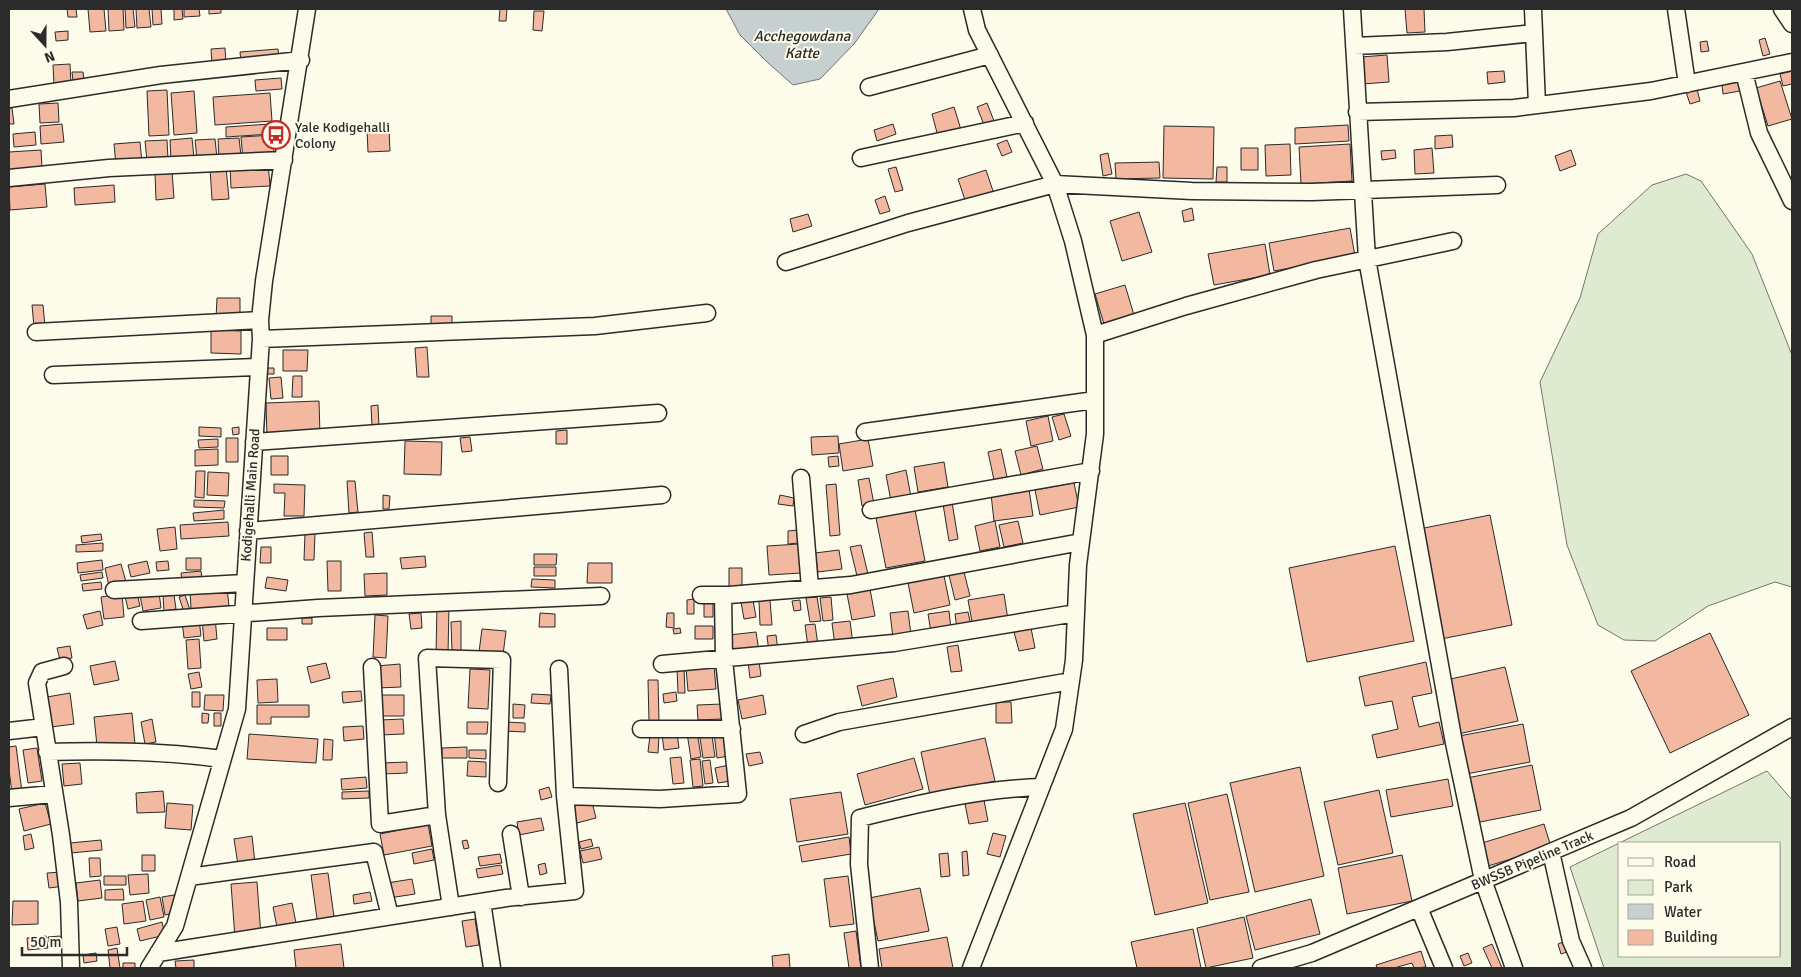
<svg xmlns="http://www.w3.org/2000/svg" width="1801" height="977" viewBox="0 0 1801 977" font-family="Signika,sans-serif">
<rect width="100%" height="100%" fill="#fdfbea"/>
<path fill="#deebd1" stroke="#74746e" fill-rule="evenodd" d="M1686 174 1701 181 1752 254 1792 355V587L1775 582 1708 606 1655 641 1624 640 1598 625 1567 545 1540 382 1580 298 1598 234 1652 185Z
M1767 771 1792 800V968H1604L1570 867ZM1620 843H1780V956H1620Z"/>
<path fill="#c7d0d0" stroke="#74746e" d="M726 9H879L854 44 820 79 793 85 766 61 740 35Z"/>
<path fill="#f2b8a0" stroke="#2b2b2b" d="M67 9H76L77 17H68Z
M88 9H104L106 31 90 32Z
M108 9H123L124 30 109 31Z
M125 9H133L135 27 126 28Z
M136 9H149L151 27 137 28Z
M152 9H161L162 24 153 25Z
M174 9H182L183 19 174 20Z
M184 9H199L200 16 184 17Z
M209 9H221V13L209 14Z
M500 9H507L506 21H499Z
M1405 9H1424L1425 32 1407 33Z
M534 11H544L542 31 533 30Z
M68 31V40L56 41 55 32Z
M1765 38 1770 54 1763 56 1759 40Z
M1707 41 1709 51 1701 52 1700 42Z
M225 48 226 63 212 64 211 49Z
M278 49 279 59 241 62 240 52Z
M1387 55 1389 82 1363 84 1361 57Z
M70 64 71 84 54 85 53 65Z
M1504 71 1505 82 1488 84 1487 72Z
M1792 71V84L1783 86 1780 74Z
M72 72H83L84 80 73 81Z
M281 78 282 89 256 91 255 80Z
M1780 81 1792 119 1768 126 1756 88Z
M1739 82 1740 91 1723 94 1722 85Z
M1697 89 1700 101 1690 104 1686 92Z
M167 90 169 135 149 136 147 91Z
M194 91 197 133 174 135 171 93Z
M270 93 272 121 215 125 213 97Z
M58 103 59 122 40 123 39 104Z
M987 103 996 126 986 130 977 107Z
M954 107 962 133 939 140 932 114Z
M9 108H12L14 124H9Z
M62 124 64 142 41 144 40 126Z
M270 124 271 134 226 137V127Z
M893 124 896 134 877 141 874 130Z
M1348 125 1349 141 1295 144V128Z
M1164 126 1214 127 1213 179 1163 178Z
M389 129 390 151 368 152 367 130Z
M35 132 36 145 14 147 13 134Z
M273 135 274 157 243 160 241 137Z
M1452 135 1453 147 1435 149V136Z
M192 138 194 158 171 159 170 140Z
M239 138 241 156 219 158 218 139Z
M215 139 217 158 197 159 195 140Z
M167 140 168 159 147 161 145 141Z
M1007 140 1012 152 1002 156 997 144Z
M140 142 142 163 116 165 114 144Z
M1290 144 1291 175 1266 176 1265 145Z
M1350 144 1352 181 1301 184 1299 147Z
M1241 148H1258V170H1241Z
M1432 148 1434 173 1415 174 1414 150Z
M41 150 42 168 9 171V152Z
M1395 150 1396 158 1382 160 1381 151Z
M1571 150 1576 165 1560 171 1555 156Z
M1108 153 1112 174 1103 176 1100 155Z
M1159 162 1160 178 1116 179 1115 163Z
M268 163 270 186 231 188 230 166Z
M226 167 229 199 212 200 210 168Z
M896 167 903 190 895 192 888 169Z
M1217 167H1227V182H1216Z
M986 170 995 197 967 206 958 179Z
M172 171 174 198 156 200 155 173Z
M45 184 47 207 10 210 9 187Z
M114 185 115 202 75 205 74 188Z
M885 196 890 211 880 214 875 200Z
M1192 208 1194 220 1184 222 1182 211Z
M1139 212 1152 252 1122 261 1110 221Z
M808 214 812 226 793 232 790 219Z
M1350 228 1355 256 1274 271 1269 243Z
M1265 244 1270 275 1214 285 1208 254Z
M1125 285 1134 315 1104 324 1095 294Z
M217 298H240V319H216Z
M32 305H43L45 326 34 327Z
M431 316H452V331H431Z
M211 330 241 331V354L211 353Z
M427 347 429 377H417L415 348Z
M283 350H308L307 371H283Z
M267 368H274V374H267Z
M293 376H302V397H292Z
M281 377 283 398 271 399 269 378Z
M319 401 320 435 267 437 266 403Z
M378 405 379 427H372L371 406Z
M1064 414 1071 436 1059 440 1052 417Z
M1048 416 1053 441 1031 446 1026 421Z
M199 427 221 428V437L199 436Z
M239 427V434L233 435 232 428Z
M567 430V444H556V431Z
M838 436 839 453 812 455 811 437Z
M470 437 472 451 462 452 460 438Z
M226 438H238V462H226Z
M218 439V447L199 448 198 440Z
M868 439 873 466 843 471 839 444Z
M405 441 442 442 441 475 404 474Z
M1037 446 1043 469 1021 475 1015 451Z
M218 449V465L195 466V450Z
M1001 449 1007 477 994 480 988 452Z
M271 456H288V475H271Z
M838 456 839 466 829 467 828 457Z
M944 462 948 487 918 492 914 467Z
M906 470 911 497 891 501 886 475Z
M196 471H205L204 498 195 497Z
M208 472 229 473 228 496 207 495Z
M869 478 874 504 862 506 858 480Z
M347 481H355L358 512 349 513Z
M1074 483 1079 507 1040 515 1035 490Z
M274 484 305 485 304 516H284L285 493H274Z
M836 484 840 535 830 536 826 485Z
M1029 489 1033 516 994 521 991 494Z
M383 495 390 496 389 509H383Z
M780 495 794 498 793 506 778 504Z
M194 500 225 501 224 508 194 507Z
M952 502 958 539 949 541 943 504Z
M224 510V519L194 521 193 513Z
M915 510 925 561 886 568 876 518Z
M1490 515 1512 625 1441 639 1419 529Z
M995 521 1000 547 980 551 975 526Z
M1018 521 1023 543 1004 547 999 525Z
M228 522 229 536 181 539 180 525Z
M175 527 177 549 160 551 157 529Z
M797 530 798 543 788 544V531Z
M372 532 374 557H366L364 533Z
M305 533H315L314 560H304Z
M101 534 102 540 82 543 81 536Z
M103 543V551L76 552V545Z
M799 544 801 573 769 575 767 546Z
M861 545 868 574 857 576 850 547Z
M1395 546 1414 641 1307 662 1289 568Z
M261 547H271V563H260Z
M839 550 842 569 818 572 815 553Z
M534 554H557L556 565H534Z
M425 556 426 567 402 569 400 558Z
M186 558H201V570H186Z
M102 560 103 570 78 573 77 563Z
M147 561 150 573 131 577 128 565Z
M168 561 169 570 157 571 156 562Z
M327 561H341V591H328Z
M588 563H612V583H587Z
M121 564 126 582 109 586 105 568Z
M534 567H556V576H534Z
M729 568H742V587H729Z
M201 571 202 579 182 581 181 573Z
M102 572 103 578 81 581 80 575Z
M964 572 970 596 955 600 949 575Z
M387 573V595L365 596 364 574Z
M944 576 950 605 914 613 908 583Z
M267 577 288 580 286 591 265 588Z
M532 579 555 580V588L531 587Z
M101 582 102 589 83 591 82 584Z
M227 588 229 606 191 609 190 591Z
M136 589 140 606 128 609 124 592Z
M870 589 875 616 852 620 847 594Z
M159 592 161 608 143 611 140 595Z
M122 594 124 617 104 619 101 597Z
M1004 594 1008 620 973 627 968 600Z
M174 595 176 609 164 611 163 596Z
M185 595 190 610 184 612 179 597Z
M817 597 821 621 810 622 806 598Z
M831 597 833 620 823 621 820 598Z
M694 599V614H687V600Z
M753 600 756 617 744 619 741 602Z
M770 600 772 625H760L759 601Z
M800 600 801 610 794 611 792 601Z
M704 601H713V617H704Z
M437 605H449L448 655 436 654Z
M100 611 103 625 87 629 83 615Z
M908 611 911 635 893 638 890 613Z
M949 611 951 629 931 632 928 614Z
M968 612 971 626 957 629 955 614Z
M421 613 422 628 411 629 409 614Z
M540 613 555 614V627H539Z
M667 613H674V628L666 627Z
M375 615 388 616 386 658 373 657Z
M215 617 217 639 204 641 202 618Z
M302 618H312V624H302Z
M199 619 201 636 184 638 182 621Z
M461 621V652H452L451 622Z
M850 621 853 644 835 646 832 623Z
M815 624 818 645 808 647 805 625Z
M695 626H713V639H695Z
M267 628H287V640H267Z
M680 628 681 633 674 634 673 629Z
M1031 628 1035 648 1019 651 1014 632Z
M482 629 506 631 503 655 479 652Z
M756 632 759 651 731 654 729 635Z
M1710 633 1749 715 1670 753 1631 671Z
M776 635 778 651 769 652 767 636Z
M199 639 201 668 188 669 186 640Z
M958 645 962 671 951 672 947 647Z
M70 646 72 658 60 660 57 648Z
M115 661 119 680 94 685 90 666Z
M759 661 761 676 750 678 748 662Z
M1426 662 1432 693 1412 697 1419 727 1439 722 1444 744 1377 758 1372 735 1398 729 1392 701 1365 706 1359 677Z
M326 663 330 678 311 683 307 667Z
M400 664 401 687 377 688 376 666Z
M714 666 716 689 688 691 686 668Z
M684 667 685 693H678L677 668Z
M1505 667 1518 721 1458 734 1446 680Z
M470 669 490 670 488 709 468 708Z
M199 672 202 687 191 689 188 674Z
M893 678 897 697 862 706 857 686Z
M277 679 278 702 258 703 257 680Z
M648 680H658L659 721 649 722Z
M361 691 362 701 343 703 342 692Z
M192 692H200V707H192Z
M676 692 677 701 664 703 663 694Z
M70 693 74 724 51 727 47 697Z
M532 694 551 695 550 704 531 703Z
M205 695H224L223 711 204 710Z
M377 695H404V716H377Z
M763 695 766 714 742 719 738 700Z
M996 702H1011L1012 723H996Z
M513 704 525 705 524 718H513Z
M722 704 723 719 698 720 697 705Z
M257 705H309V717H271V724H257Z
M132 713 135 744 97 746 94 717Z
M202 713 209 714 208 723H202Z
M214 713H221V726H214Z
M152 719 156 742 145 744 141 722Z
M403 719 404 734 380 735V720Z
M467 722H488L487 734H467Z
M506 722 525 723V732L505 731Z
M1523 724 1530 762 1466 774 1459 736Z
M363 726 364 739 344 741 343 727Z
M711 729 715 757 703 758 699 731Z
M697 731 701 757 691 759 687 733Z
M725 731 729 756 717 758 714 733Z
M677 733 679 748 664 750 662 735Z
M249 734 318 739 316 763 247 759Z
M650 735 659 736 658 753 648 752Z
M985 738 995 781 930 795 921 752Z
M324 739 333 740 332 760H323Z
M16 746 22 792 12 793 9 770V747Z
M467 747V758H442V748Z
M37 748 42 781 28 783 23 750Z
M469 750H486V759L469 758Z
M760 752 763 763 749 766 746 754Z
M681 757 684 783 673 784 670 758Z
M914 758 923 789 865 805 857 774Z
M700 759 703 786 693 787 690 760Z
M710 760 713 783 705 784 702 761Z
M468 761 486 762V777L467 776Z
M407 762V773L382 774V763Z
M80 763 82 784 64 786 62 764Z
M729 765 731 781 718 783 715 768Z
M1532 765 1541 810 1475 823 1467 778Z
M1300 767 1324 876 1255 892 1230 783Z
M366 777 367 788 342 790 341 779Z
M1448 779 1453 806 1391 817 1386 790Z
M549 787 552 797 541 800 539 790Z
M1379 790 1393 853 1338 865 1324 802Z
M163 791 165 812 137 813 136 793Z
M369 791V798L342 799V792Z
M841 792 848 834 797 842 790 799Z
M1227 794 1249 892 1210 900 1188 803Z
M591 798 596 818 577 823 572 803Z
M984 800 988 821 969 824 965 804Z
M45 803 51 824 24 831 19 809Z
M167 803 193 805 191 830 165 828Z
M1185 803 1208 903 1155 915 1133 814Z
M541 818 544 830 519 835 517 822Z
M428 824 432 846 384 855 380 834Z
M1544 824 1551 847 1488 866 1482 843Z
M993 833 1006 836 1000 857 987 854Z
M31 834 34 848 25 850 23 836Z
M252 836 255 863 238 865 234 839Z
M849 837 851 854 802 862 799 846Z
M591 839 593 846 581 849 579 842Z
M101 840 102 850 71 853 70 843Z
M467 840 469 848 464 849 462 841Z
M599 847 602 859 583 863 580 851Z
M432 849 434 860 414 864 412 853Z
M967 851 969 875 963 876 962 852Z
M948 853 950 876 941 877 939 854Z
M500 854 502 863 480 866 478 857Z
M142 855H155V871H142Z
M1402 855 1412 901 1347 914 1338 868Z
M89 858H100L101 876 90 877Z
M545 863 547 873 540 875 538 865Z
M501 865 503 874 478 878 476 869Z
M62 872 64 886 49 888 47 873Z
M328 873 335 924 318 926 311 875Z
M148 874 149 893 130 895 128 875Z
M104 876H126V885H104Z
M848 876 854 924 830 927 824 879Z
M412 879 415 894 389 898 387 883Z
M100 880 102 898 78 901 76 883Z
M257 882 261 936 235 938 231 884Z
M920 888 929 931 878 941 869 898Z
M123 889 124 900H105V890Z
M370 892 372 901 354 904 353 895Z
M174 895 178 912 165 915 162 897Z
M160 897 164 917 150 920 146 900Z
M1311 899 1320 934 1255 950 1246 916Z
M13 901H38V924L12 925Z
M143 901 146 921 124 924 122 904Z
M292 903 297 928 278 932 273 907Z
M1244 917 1253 958 1206 968 1197 928Z
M475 919 479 945 466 947 462 921Z
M162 922 165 935 140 941 137 929Z
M117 927 120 944 108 946 105 929Z
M1193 929 1201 968H1137L1131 942Z
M856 931 861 968H849L844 933Z
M46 936 48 948 28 950 27 938Z
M60 936 61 944 50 945 48 937Z
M947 937 953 968H882L879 949Z
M1563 942 1567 952 1561 954 1558 944Z
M341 944 344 968H296L294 950Z
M1492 944 1502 968H1492L1483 948Z
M117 948 120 968H110L108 950Z
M1421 951 1426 967 1414 968 1412 963 1394 968H1377L1376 965Z
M96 953 97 961 84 963 83 955Z
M1468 953 1472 963 1464 966 1460 956Z
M789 954 790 968H773L772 956Z
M194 960V968H176L175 961Z
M123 963H135V968H123Z"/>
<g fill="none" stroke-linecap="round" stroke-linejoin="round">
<defs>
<path id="minor" d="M1352 9 1367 259 1454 743 1483 880 1514 968
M1533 9 1537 105
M1676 9 1687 84
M1782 9 1792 24
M1354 46 1447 42 1534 33
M1744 72 1759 133 1792 201
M869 87 990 55
M9 99 161 75 301 60
M1357 112 1514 108 1651 91 1792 62
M861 158 1025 123
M9 178 109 168 284 160
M786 262 908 223 1055 184 1192 191 1312 192 1497 185
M36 332 260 320
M1095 335 1186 306 1316 270 1453 241
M261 339 595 326 707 313
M53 375 259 367
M865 432 1095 400
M254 442 658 413
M801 478 810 588
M871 510 1091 471
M248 531 662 495
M114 590 245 583
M701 595H729L851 585 1081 542
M141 621 318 608 601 596
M662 664 894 643 1076 613
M64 666 42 672 37 683 61 835 69 902 71 968
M372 667 380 824 437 815 451 907
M641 729H732
M9 731 44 727
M804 734 839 722 1071 681
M47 752C106 750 164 751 222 759
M565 796 660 799 738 794 724 660 723 595
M9 798 53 794
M437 815 427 658 502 660 498 783
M511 834 521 897
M1551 852 1571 941 1583 968
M189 877 374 852 390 916
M482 902 492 968
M1419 908 1444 968
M158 953 506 898 575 891 565 796 559 669
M149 968 175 926 237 709 261 339 260 320 264 281 307 9
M870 968 859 864 860 818C920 803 980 789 1041 787
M971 968 1064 729 1074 660 1078 565 1095 434V335L1073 241 1055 184 977 30 972 9
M1261 968 1312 953 1631 818 1792 727"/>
</defs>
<use href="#minor" stroke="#2b2b2b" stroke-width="19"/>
<use href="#minor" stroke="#fdfbea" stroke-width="16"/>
</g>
<defs>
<symbol id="bus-ring" viewBox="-11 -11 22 22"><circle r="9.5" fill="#fdfbea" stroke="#c62828" stroke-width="1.5"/><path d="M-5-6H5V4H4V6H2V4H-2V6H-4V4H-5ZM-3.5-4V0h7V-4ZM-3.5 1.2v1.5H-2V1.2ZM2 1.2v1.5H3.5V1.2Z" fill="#c62828"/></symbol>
</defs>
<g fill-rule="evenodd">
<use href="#bus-ring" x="260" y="119" width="32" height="32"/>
</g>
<g text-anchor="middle" stroke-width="4" stroke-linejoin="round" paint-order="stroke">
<g font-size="14" fill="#2b2b2b" stroke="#fdfbea" text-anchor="start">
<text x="295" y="132">Yale Kodigehalli<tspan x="295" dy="16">Colony</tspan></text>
</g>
<g font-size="14" fill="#2b2b2b" stroke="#fdfbea">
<text transform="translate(250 495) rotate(-86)" y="5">Kodigehalli Main Road</text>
<text transform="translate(1532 860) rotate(-23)" y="5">BWSSB Pipeline Track</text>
</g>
<g font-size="15" font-style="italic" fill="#2b2b2b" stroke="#fdfbea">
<text x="802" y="41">Acchegowdana<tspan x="802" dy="17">Katte</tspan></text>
</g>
</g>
<rect width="1801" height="977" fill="none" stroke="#2b2b2b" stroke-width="20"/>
<rect x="1618" y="842" width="162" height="115" fill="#fdfbea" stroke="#a9a89e"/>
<rect x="1628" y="858" width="25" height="8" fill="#fdfbea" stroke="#a9a89e"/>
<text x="1664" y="867" font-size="15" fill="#2b2b2b">Road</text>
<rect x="1628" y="880" width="25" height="15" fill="#deebd1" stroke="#a9a89e"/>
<text x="1664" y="892" font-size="15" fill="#2b2b2b">Park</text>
<rect x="1628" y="904" width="25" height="15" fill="#c7d0d0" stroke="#a9a89e"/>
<text x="1664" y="917" font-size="15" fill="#2b2b2b">Water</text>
<rect x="1628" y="930" width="25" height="15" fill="#f2b8a0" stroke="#a9a89e"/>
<text x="1664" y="942" font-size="15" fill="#2b2b2b">Building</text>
<g transform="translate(45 45) rotate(159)" stroke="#fdfbea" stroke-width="4" paint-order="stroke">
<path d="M0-4L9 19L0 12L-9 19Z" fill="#2b2b2b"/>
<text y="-8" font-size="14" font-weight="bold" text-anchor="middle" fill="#2b2b2b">N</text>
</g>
<path d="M22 947v8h105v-8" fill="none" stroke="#2b2b2b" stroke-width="2.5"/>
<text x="30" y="947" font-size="15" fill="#2b2b2b" stroke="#fdfbea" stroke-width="4" paint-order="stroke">50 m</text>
</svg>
